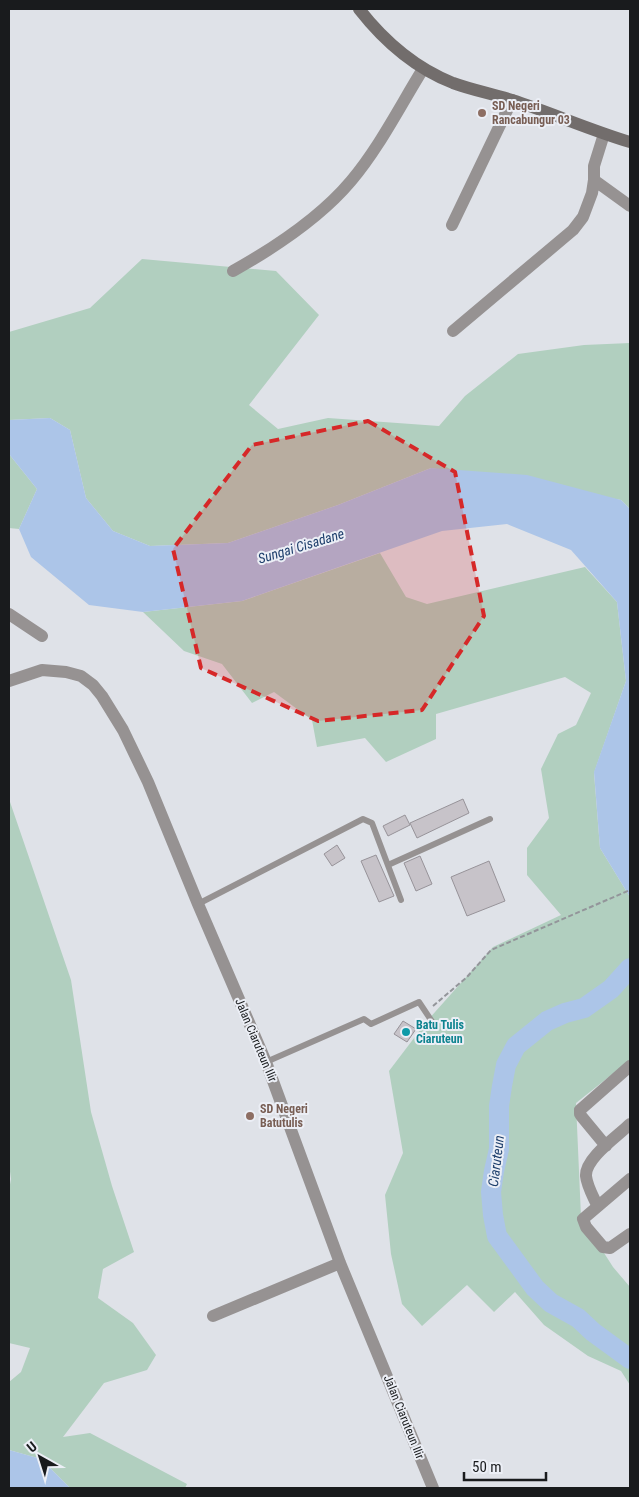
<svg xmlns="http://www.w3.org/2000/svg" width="639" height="1497" viewBox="0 0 639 1497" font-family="'Roboto Condensed',sans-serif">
<rect width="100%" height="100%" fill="#dfe2e8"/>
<path fill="#b1cfbf" d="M142 259 276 271 319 315 249 405 278 429 328 418 439 426 465 396 518 354 584 345 630 343V509L621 500 431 468 338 505 228 543 150 546 113 531 86 498 70 430 50 418 9 420V332L90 308Z
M9 454 37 489 19 529 9 528Z
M380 553 406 597 427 604 585 567 617 602 626 681 594 773 600 848 630 897V1060L576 1103 581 1217 613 1267 630 1287V1385L621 1371 588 1356 544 1325 515 1292 494 1312 467 1285 422 1326 402 1304 391 1254 385 1195 403 1153 389 1071 427 1021 493 947 561 915 527 875V848L549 818 541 769 558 734 576 725 591 693 565 677 436 714V739L386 762 365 738 317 747 312 720 274 692 252 703 222 664 184 651 143 612 242 601Z
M9 799 71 980 91 1112 112 1186 134 1252 103 1269 98 1298 133 1323 156 1355 147 1370 104 1383 63 1437 90 1433 187 1484 185 1488H70L41 1459 9 1450V1382L21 1372 30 1348 9 1343V1190L11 1179 9 1164Z"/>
<path fill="#acc5e8" d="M50 418 70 430 86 498 113 531 150 546 228 543 338 505 431 468 527 475 621 500 630 509V897L600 848 594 772 626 681 617 602 571 550 507 524 442 531 242 601 143 612 89 605 31 557 19 529 37 489 9 454V420Z
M9 1450 41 1459 70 1488H9Z"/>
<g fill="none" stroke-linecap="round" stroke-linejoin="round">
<path stroke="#acc5e8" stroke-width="20" d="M630 968 611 989 584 1008 565 1013 547 1021 516 1046 506 1065 502 1086 499 1106V1149L494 1171 491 1192 493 1215 497 1236 535 1288 551 1303 578 1318 593 1332 630 1359"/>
</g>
<path fill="#c7c3c9" stroke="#979399" d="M463 799 469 813 417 838 410 823Z
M405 815 410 825 388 836 383 826Z
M337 845 345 858 332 866 324 854Z
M376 855 394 896 379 902 361 861Z
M420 856 432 884 416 891 404 863Z
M489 861 505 901 467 916 451 877Z
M403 1021 416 1029 407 1042 394 1034Z"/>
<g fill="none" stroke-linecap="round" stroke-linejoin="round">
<path stroke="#93959a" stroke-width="2" stroke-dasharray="5 2.5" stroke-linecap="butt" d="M433 1006 467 977 491 950 630 890"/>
<path stroke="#969292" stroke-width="6" d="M388 865 490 819
M198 904 363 819 372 823 401 900
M266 1062 364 1019 371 1024 419 1002 435 1026"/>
<path stroke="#969292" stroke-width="12" d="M594 180 630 206
M452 225 512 100
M233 271C274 248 320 218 351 181 379 148 400 106 423 69
M453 331 573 230 583 217 592 193 594 180V166L604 134
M9 614 42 636
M9 681 42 670 66 672 81 676 93 685 102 696 123 730 148 782 198 904 266 1062 340 1263 433 1488
M606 1146 582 1117 580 1114V1110L630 1066
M630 1179 583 1219 586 1227 603 1247 610 1248 630 1234
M597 1205C593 1196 587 1186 586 1176 585 1158 618 1136 630 1124
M213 1316 340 1263"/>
<path stroke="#726d6c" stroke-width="12" d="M359 9C384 41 415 68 453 83 472 90 493 94 512 100 552 113 590 130 630 142"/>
</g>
<path fill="#d62828" fill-opacity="0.2" stroke="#d62828" stroke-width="4" stroke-dasharray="10 6" stroke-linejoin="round" d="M368 421 455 472 484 616 422 710 318 721 201 668 173 549 252 445Z"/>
<g fill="#8d6e63" stroke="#eceff6" stroke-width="2">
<circle cx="482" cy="113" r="5"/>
<circle cx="250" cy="1116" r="5"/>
</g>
<circle fill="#0f9aa8" stroke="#eceff6" stroke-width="2" cx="406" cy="1032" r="5"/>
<g text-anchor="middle" stroke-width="4" stroke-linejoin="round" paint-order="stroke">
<g font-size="12" font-weight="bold" fill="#785e54" stroke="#eceff6" text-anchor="start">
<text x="492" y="110">SD Negeri<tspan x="492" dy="14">Rancabungur 03</tspan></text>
<text x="260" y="1113">SD Negeri<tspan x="260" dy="14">Batutulis</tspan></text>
</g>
<g font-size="12" font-weight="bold" fill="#0d838f" stroke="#eceff6" text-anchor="start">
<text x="416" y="1029">Batu Tulis<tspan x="416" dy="14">Ciaruteun</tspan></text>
</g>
<g font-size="12" fill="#191b1d" stroke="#eceff6">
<text transform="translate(256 1040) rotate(67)" y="4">Jalan Ciaruteun Ilir</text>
<text transform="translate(404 1417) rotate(68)" y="4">Jalan Ciaruteun Ilir</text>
</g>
<g font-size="14" font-style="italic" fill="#1e3f6c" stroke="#eceff6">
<text transform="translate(301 546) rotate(-17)" y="5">Sungai Cisadane</text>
<text transform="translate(496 1161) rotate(-83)" y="5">Ciaruteun</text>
</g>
</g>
<rect width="639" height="1497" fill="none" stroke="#191b1d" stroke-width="20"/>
<g transform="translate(40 1457) rotate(321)" stroke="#eceff6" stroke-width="4" paint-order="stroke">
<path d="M0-4L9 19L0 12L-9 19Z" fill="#191b1d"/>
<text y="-8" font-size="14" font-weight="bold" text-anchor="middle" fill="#191b1d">U</text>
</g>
<path d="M464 1472v8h82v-8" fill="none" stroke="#191b1d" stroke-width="2.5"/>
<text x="472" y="1472" font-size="15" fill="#191b1d" stroke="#eceff6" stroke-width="4" paint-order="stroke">50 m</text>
</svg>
